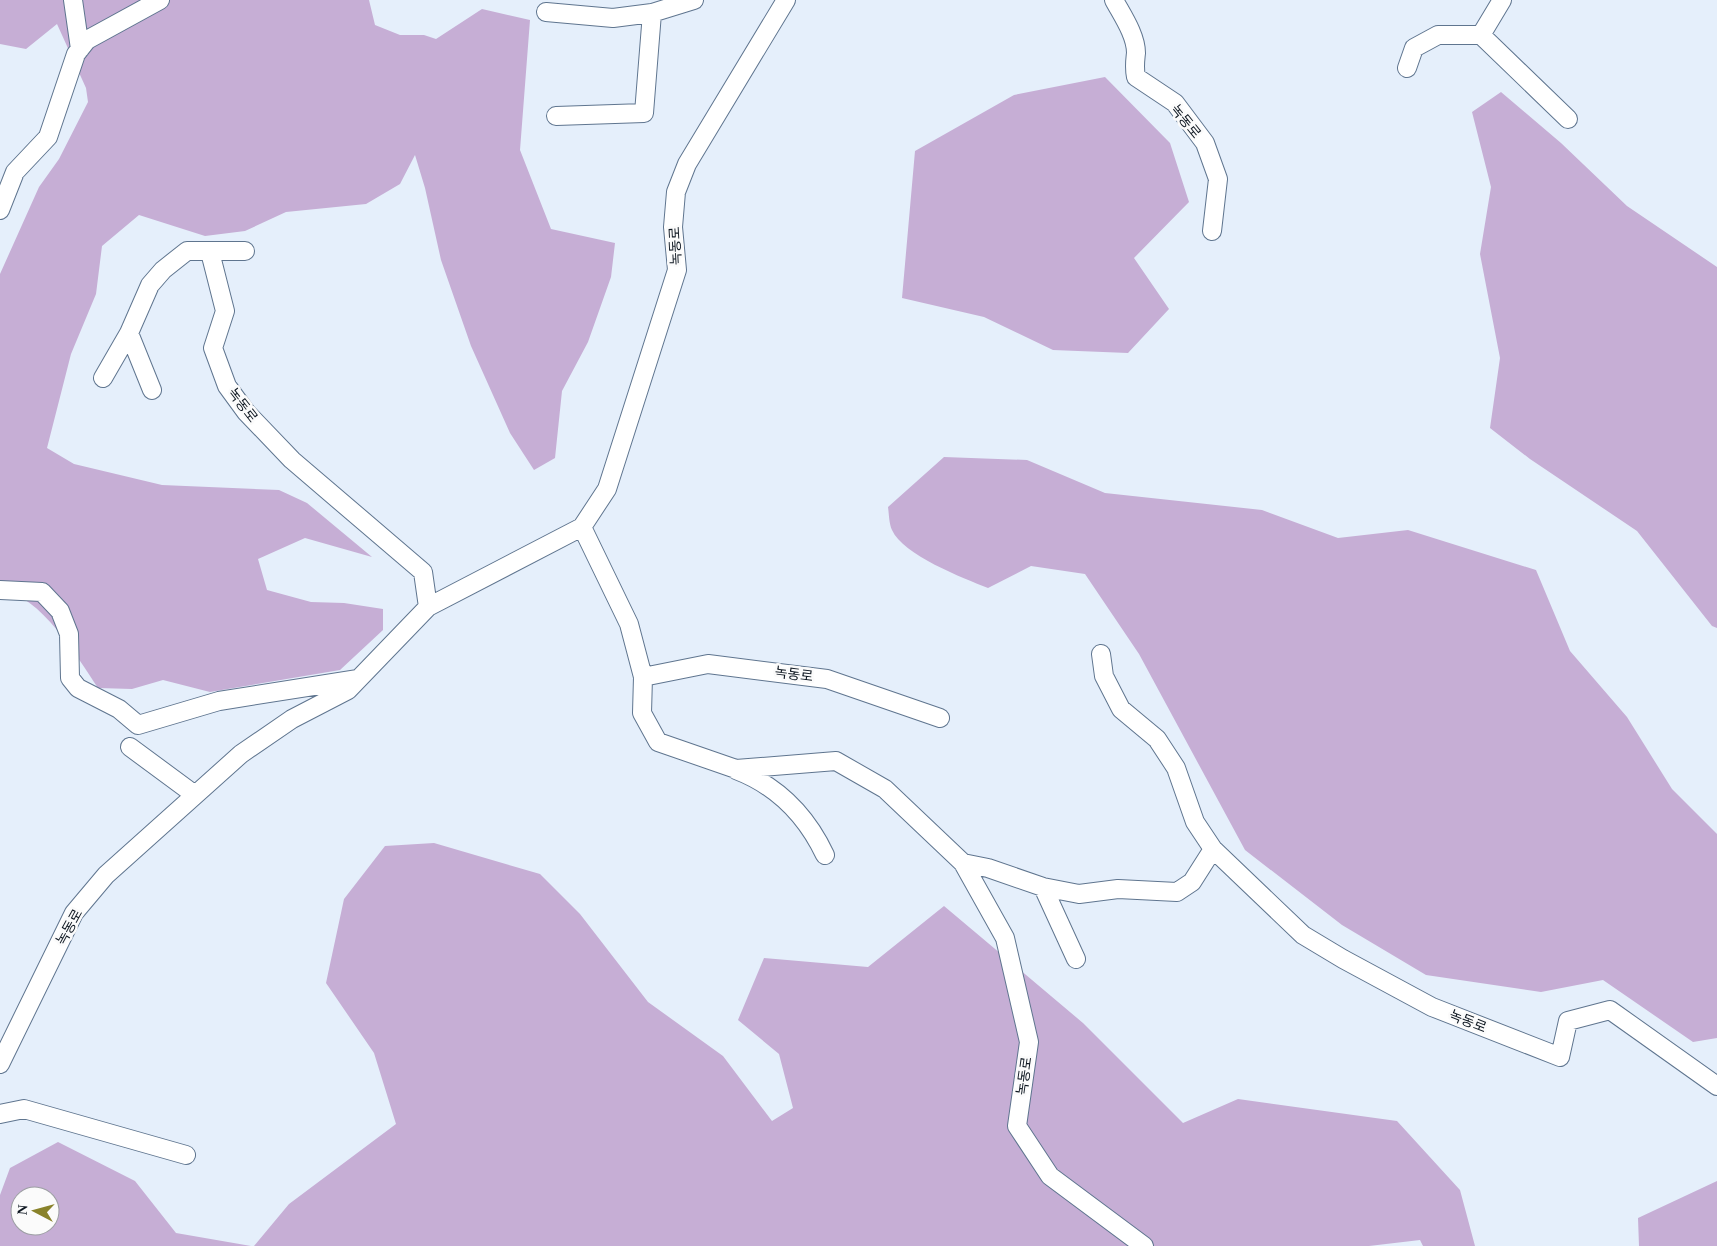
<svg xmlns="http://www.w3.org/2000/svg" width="1717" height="1246" viewBox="0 0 1717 1246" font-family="'Times New Roman','Noto Sans KR',serif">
<rect width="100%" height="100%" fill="#e5effb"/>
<path fill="#c6aed5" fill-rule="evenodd" d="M0 0H369L375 25 400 35H424L436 39 482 9 530 20 520 150 551 229 615 243 611 277 588 342 562 391 555 458 534 470 510 433 471 346 441 260 425 188 415 155 400 184 366 204 286 212 245 231 205 236 139 215 102 246 96 294 71 354 47 448 74 464 162 485 279 490 307 503 372 557 305 538 258 559 267 590 311 602 344 603 383 609V630L340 670 210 692 163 680 132 689 98 688C76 655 42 597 0 589V274L39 187 59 159 88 102 86 88 57 24 26 49 0 44Z
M1105 77 1170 143 1189 202 1134 258 1169 309 1128 353 1053 350 984 317 902 298 915 151 1014 95Z
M1501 92 1561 143 1627 206 1717 267V628L1712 626 1637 531 1530 459 1490 428 1500 358 1480 254 1491 187 1472 112Z
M944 457 1027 460 1105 493 1262 510 1338 538 1408 530 1536 570 1570 651 1627 717 1672 789 1717 834V1038L1693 1042 1603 980 1541 992 1426 975 1342 925 1245 850 1139 654 1085 574 1031 566 988 588C963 578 903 555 892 530 889 524 889 514 888 507Z
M434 843 540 874 580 914 648 1002 723 1056 772 1121 793 1108 779 1054 738 1020 764 958 868 967 944 906 1083 1023 1183 1123 1238 1099 1397 1121 1460 1190 1475 1246H1423L1420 1240 1369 1246H254L289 1204 396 1124 374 1053 326 983 344 899 385 846Z
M58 1142 135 1181 176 1233 251 1246H0V1195L10 1168ZM20 1196H50V1226H20Z
M1717 1181V1246H1639L1638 1218Z"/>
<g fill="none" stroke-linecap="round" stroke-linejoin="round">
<defs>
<path id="minor" d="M73 0 80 49
M1114 0C1122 15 1136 35 1136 53 1135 62 1134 67 1136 77L1175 103 1205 143 1218 179 1212 231
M546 12 613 18 652 13 694 0
M1481 35 1568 119
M1407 68 1414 48 1438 35H1481L1502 0
M556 116 644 113 652 13
M0 210 15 172 48 137 76 54 87 40 160 0
M210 252 225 311 213 348 227 386 246 412 292 460 423 572 428 607
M129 333 152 390
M103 378 129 333 150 285 163 270 187 251H245
M582 527 607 489 677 270 673 227 676 192 687 164 786 0
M0 590 42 592 60 611 69 634 70 678 78 688 119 709 138 725 219 701 358 679
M643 677 708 664 827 679 940 718
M130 747 195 795
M736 770C778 786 806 815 825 855
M1213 849 1303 935 1343 959 1432 1007 1560 1057 1568 1021 1610 1010 1717 1086
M963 863 988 868 1043 887 1079 894 1118 889 1177 892 1192 882 1213 849 1195 822 1176 768 1157 739 1121 709 1104 676 1101 654
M1043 887 1076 959
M0 1064 74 913 106 875 241 754 292 719 348 690 428 607 582 527 629 624 643 677 642 713 658 742 736 769 836 761 885 789 963 863 1005 938 1029 1042 1017 1126 1050 1176 1144 1246
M0 1114 24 1109 186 1155"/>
</defs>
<use href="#minor" stroke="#5f758f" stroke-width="20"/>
<use href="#minor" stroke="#fff" stroke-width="18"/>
</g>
<g text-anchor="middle" stroke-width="5" stroke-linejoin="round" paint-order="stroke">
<g font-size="14" fill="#0d1620" stroke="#fbfbfb">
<text transform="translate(1186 121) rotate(51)" y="5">녹동로</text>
<text transform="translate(675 246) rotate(-93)" y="5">녹동로</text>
<text transform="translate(243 405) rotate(52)" y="5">녹동로</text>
<text transform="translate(794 674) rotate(7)" y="5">녹동로</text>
<text transform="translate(69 927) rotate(-61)" y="5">녹동로</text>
<text transform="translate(1468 1021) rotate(21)" y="5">녹동로</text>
<text transform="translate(1024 1076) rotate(-82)" y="5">녹동로</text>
</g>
</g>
<g transform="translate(35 1211) rotate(276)"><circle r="24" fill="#fbfbfb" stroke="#9c9fa3"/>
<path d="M0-4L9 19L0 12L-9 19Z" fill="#89822a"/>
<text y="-8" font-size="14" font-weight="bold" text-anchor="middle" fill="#0d1620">N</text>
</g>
</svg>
